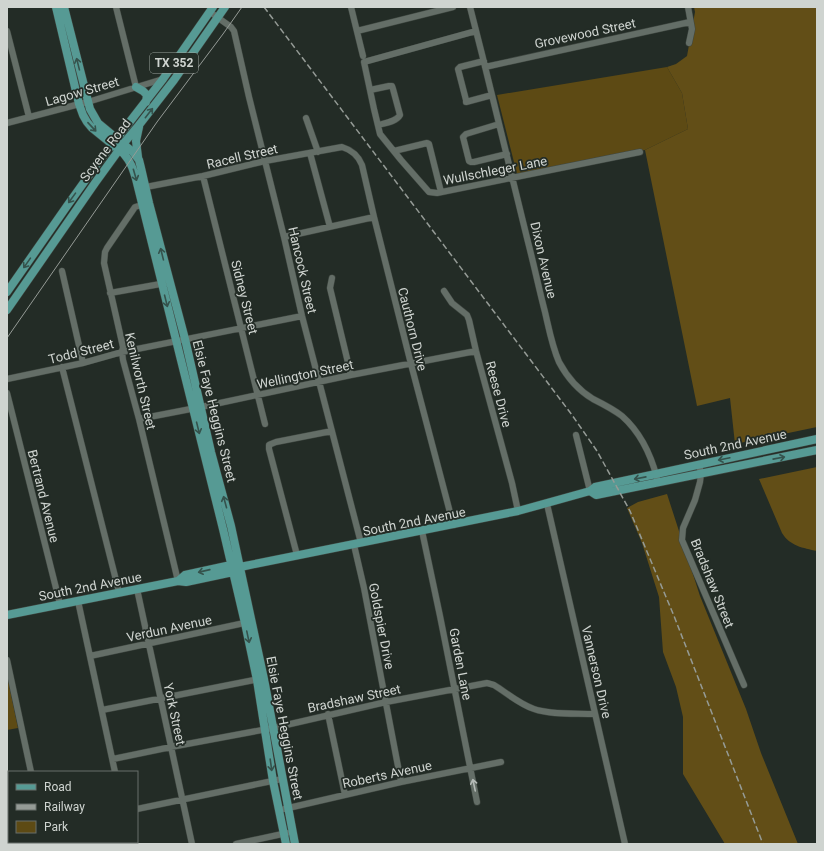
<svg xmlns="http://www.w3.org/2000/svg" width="824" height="851" viewBox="0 0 824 851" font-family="Roboto,sans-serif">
<rect width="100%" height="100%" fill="#232c26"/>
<path fill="#5d4a14" d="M667 67 682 93 688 129 645 150 517 174 497 95Z
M7 675 18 728 7 730Z"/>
<path fill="#624e17" d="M694 7H817V427L735 444 730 398 697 406 645 150 688 129 682 93 667 67 676 64 687 56 695 12Z
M817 467V551C803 548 790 546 782 533L759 479Z
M667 494 700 596 746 709 761 753 798 844H725L683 774V717L676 687 663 652 659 597 642 543 627 508 638 502Z"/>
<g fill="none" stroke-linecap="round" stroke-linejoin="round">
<defs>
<path id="minor" d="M116 7 136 87
M351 7 363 56
M470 7C490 85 509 163 528 242 534 265 539 289 545 312 549 329 552 346 559 362 567 377 578 390 593 399 603 404 613 409 622 416 640 432 651 455 657 478
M688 7 692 29 689 43
M210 12 231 27 234 31 249 97 284 237 302 316 361 543
M7 31 29 117
M357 31 453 7
M476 31 364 62 374 109 380 134 401 160 429 192 437 193 640 152
M484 61 460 67 458 69 466 100V102L492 95
M485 67 690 22
M370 90 389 86H392L393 89 400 115C396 122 385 123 378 125
M306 118 318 152
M7 123 91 101 163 79
M499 124 466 134 463 137 469 161 471 162H474L507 154
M394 151 427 143 429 144 441 192
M310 153 330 227
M203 176 265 424
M146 187 203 176 265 161 342 147C352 150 358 155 362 165L374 217 411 364 452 520 454 525
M145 204 135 207 107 248 105 252 104 263 123 347 122 352 123 360 139 419 178 581
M284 237 374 217
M62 271 83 363
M332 278 330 288 351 375
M444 291 452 303 467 315 469 320 476 351 512 483 518 511
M110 293 166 283
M62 367 119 592
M7 379 83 363 122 352 302 316
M7 393 60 604
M139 419 201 407 351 375 476 351
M576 435 590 491
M699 464 701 473 700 482 695 500 683 528 682 540 744 685
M547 504 625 844
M422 531 440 616 477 802
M354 545 364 588 401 782
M297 555 269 449V445L271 444 276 442 332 431
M137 589 192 844
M78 601 115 772
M90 656 249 622
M7 660 31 772
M102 710 259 679
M328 714 345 795
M113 759 171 747 273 728 386 702 487 683 494 685C507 693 519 704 534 709 551 715 576 713 595 714
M137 809 282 779
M284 809 401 782 501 762
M46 842 47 844
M130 842 131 844
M236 844 287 833"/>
<path id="major" d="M56 7 79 104 83 115 87 122 92 128 124 154C131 162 133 169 136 179L223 529 245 623 257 680 273 781 286 844
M64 7 90 109 98 123 133 152 139 160 141 168 149 203 185 339 211 452 231 526 264 679 295 844
M136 87 143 91 147 95 146 102
M138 157 136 141 139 127
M7 292 67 206 97 164 163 79 213 7
M7 310 95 183 124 143 139 125 174 80 225 7
M590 491 596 495 817 450
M178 581 185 575 231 565 236 566
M7 615 178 581 186 582 233 572 241 567 245 566 518 511 590 491 595 487 656 474 817 439"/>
</defs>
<use href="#minor" stroke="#3f4741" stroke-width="7"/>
<use href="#major" stroke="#3f4741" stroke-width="9"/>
<use href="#minor" stroke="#646e67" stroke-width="6"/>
<use href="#major" stroke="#569a94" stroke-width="8"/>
<path stroke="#959b96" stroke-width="1" d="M7 338 157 122 223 34 242 7"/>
<path stroke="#959b96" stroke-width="1.5" stroke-dasharray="6 3" stroke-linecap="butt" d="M264 7 572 415 597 451 630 511 674 616 763 844"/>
</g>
<defs><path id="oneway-shaft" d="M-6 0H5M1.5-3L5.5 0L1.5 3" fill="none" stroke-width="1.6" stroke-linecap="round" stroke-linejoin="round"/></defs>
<g stroke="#35524c">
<use href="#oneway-shaft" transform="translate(78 64) rotate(-104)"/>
<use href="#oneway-shaft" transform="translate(149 113) rotate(-52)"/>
<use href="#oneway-shaft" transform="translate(92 127) rotate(47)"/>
<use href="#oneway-shaft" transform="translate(135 175) rotate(74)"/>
<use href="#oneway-shaft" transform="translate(72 198) rotate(126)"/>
<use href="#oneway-shaft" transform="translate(162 254) rotate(-104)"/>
<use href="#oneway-shaft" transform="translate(27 263) rotate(125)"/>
<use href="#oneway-shaft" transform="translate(166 301) rotate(76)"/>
<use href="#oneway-shaft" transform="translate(198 428) rotate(76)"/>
<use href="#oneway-shaft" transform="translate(779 458) rotate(-11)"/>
<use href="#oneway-shaft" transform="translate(724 459) rotate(168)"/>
<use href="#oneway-shaft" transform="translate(640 478) rotate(169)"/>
<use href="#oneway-shaft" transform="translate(225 502) rotate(-105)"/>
<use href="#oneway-shaft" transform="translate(204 571) rotate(167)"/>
<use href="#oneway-shaft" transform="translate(248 637) rotate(78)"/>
<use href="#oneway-shaft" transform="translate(271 765) rotate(82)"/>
</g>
<use stroke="#b4bab6" href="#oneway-shaft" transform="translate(474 785) rotate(-102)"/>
<g text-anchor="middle" stroke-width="3.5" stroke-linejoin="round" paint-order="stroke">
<rect fill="#232c26" stroke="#9ba29d" stroke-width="1" x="150" y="53" width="48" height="20" rx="3"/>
<g font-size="12" font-weight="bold" fill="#cfd4d0">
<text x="174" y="67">TX 352</text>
</g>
<g font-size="13" fill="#cfd4d0" stroke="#232c26">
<text transform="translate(585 33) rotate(-12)" y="5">Grovewood Street</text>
<text transform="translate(82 91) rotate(-16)" y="5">Lagow Street</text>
<text transform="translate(105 150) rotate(-53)" y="5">Scyene Road</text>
<text transform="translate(242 156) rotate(-13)" y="5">Racell Street</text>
<text transform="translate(495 170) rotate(-11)" y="5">Wullschleger Lane</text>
<text transform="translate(544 260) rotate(77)" y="5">Dixon Avenue</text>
<text transform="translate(303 270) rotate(77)" y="5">Hancock Street</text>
<text transform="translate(245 297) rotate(76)" y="5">Sidney Street</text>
<text transform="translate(413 329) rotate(76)" y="5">Cauthorn Drive</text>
<text transform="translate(81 351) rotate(-14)" y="5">Todd Street</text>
<text transform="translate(305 374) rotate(-12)" y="5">Wellington Street</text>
<text transform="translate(141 381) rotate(77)" y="5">Kenilworth Street</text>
<text transform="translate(499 394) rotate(75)" y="5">Reese Drive</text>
<text transform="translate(215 411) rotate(76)" y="5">Elsie Faye Heggins Street</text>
<text transform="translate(735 444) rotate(-12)" y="5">South 2nd Avenue</text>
<text transform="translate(44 496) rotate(76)" y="5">Bertrand Avenue</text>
<text transform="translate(414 521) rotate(-11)" y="5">South 2nd Avenue</text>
<text transform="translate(713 583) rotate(68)" y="5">Bradshaw Street</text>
<text transform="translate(90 586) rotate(-11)" y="5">South 2nd Avenue</text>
<text transform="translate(382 626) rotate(79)" y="5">Goldspier Drive</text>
<text transform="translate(169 628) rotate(-12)" y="5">Verdun Avenue</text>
<text transform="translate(461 664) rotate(79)" y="5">Garden Lane</text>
<text transform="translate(597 672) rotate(77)" y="5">Vannerson Drive</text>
<text transform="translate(354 698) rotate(-12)" y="5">Bradshaw Street</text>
<text transform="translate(175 714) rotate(78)" y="5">York Street</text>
<text transform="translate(285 728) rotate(79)" y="5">Elsie Faye Heggins Street</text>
<text transform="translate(387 774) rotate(-12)" y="5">Roberts Avenue</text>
</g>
</g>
<rect width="824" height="851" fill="none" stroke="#cfd4d0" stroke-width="16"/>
<rect x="8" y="771" width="130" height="72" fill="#232c26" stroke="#686f6a"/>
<rect x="16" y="784" width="20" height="6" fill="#569a94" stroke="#686f6a"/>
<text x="44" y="791" font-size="12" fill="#cfd4d0">Road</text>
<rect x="16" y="804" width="20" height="6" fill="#959b96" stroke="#686f6a"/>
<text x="44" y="811" font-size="12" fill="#cfd4d0">Railway</text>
<rect x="16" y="821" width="20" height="12" fill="#5d4a14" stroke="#686f6a"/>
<text x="44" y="831" font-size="12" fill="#cfd4d0">Park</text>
</svg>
